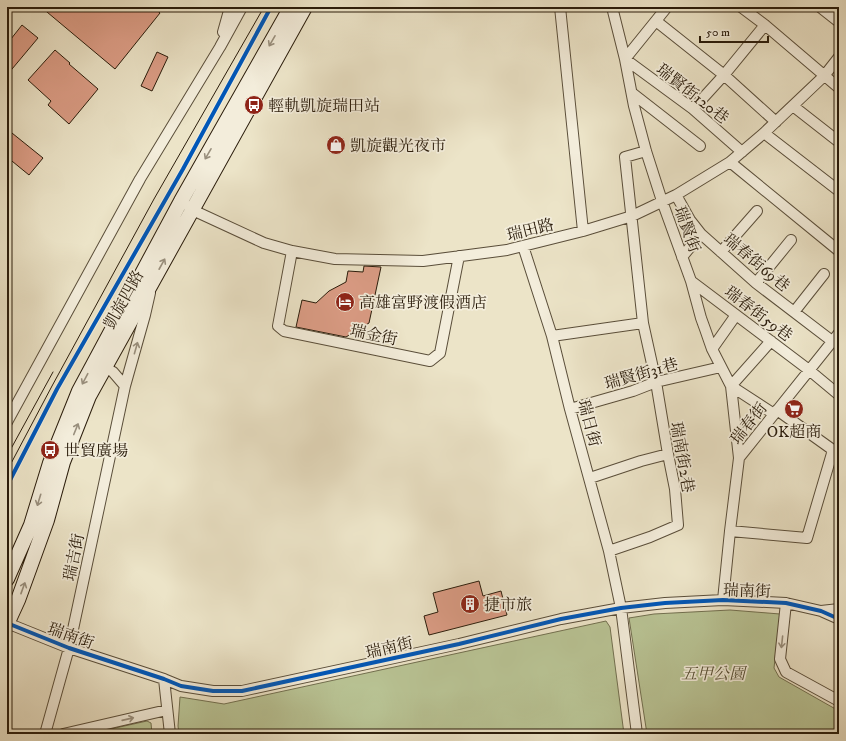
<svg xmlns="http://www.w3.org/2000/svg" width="846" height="741" viewBox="0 0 846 741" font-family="'IM FELL DW Pica','Noto Serif TC',serif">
<rect width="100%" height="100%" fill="#ece4c8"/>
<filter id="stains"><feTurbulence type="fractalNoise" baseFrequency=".005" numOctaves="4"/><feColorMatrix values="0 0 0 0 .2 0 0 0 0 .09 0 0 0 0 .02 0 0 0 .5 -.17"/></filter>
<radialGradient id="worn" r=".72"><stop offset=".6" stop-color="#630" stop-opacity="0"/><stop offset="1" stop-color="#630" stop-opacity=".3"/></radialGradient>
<path fill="#b9c495" stroke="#727050" d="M730 610 780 614 774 668 779 677 839 711V727L834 734H647L629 618 654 614Z
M606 621 610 627 624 734H179L178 726 180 697 224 704Z
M147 721 151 723 152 734H88Z"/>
<path fill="#dc9d86" stroke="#2a1c0b" d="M41 7H153L160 13 115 69Z
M22 25 38 38 7 75V44Z
M55 50 70 63 69 64 98 89 69 124 48 105 51 101 28 80Z
M157 52 168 57 152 91 141 86Z
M7 129 43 158 29 175 7 157Z
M364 266 381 267 369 323 346 337 296 327 302 300 316 303 329 291 346 282 348 271 363 272Z
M479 581 483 596 501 591 507 615 429 635 424 616 438 612 433 593Z"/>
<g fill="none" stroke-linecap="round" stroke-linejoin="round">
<defs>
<path id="street" d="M560 7 583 231
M612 7 625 59 634 106 646 151 662 201 691 281 701 318 705 329 712 349 731 386 739 458
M667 7 625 59 693 109 742 152
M741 7 765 25 839 88
M820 7 839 22
M656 21 724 75 776 122
M223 32 230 7
M632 93 700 146
M793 106 839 142
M693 109 724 75 765 25
M764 133 839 191
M730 162 839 251
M676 195 690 220 701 234 756 283 832 341
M188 206 199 213 264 243 292 251 335 259 423 261 507 250 583 231 632 216 676 195 730 162 764 133 824 76 839 57
M523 246 552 336 570 409 609 551 621 608 637 734
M292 251 278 326 284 331 430 361 440 353 459 256
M721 252 757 211
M682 257 701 234
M691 281 809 370 839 395
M756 283 791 240
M794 312 824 274
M552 336 643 323 625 157 646 151
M771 341 731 386 774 414
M712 349 736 315
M125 386 145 315 150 293
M570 409 633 391 656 382 721 367
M7 422 140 179 220 47 242 7
M590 478 641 461 668 454
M730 531 807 538 833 450 777 410
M609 551 650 537 678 525 675 489 668 454 656 382 643 323
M723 600 730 531 739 458 839 333
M786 603 780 659 786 672 839 701
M821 611 839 609
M7 623 69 648 164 679 181 686 213 691H242L459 644 561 619 621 608 665 603 723 600 786 603 821 611 839 619
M164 679 170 734
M45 734 69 648 125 386 113 372 99 364
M63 734 167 710"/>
<path id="secondary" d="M7 579 31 525 50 463 79 391 181 201 291 7
M7 624 18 600 30 567 47 520 63 462 89 396 305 7"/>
</defs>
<use href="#street" stroke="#5a4e3a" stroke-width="12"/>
<use href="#secondary" stroke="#2a1c0b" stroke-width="16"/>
<use href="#street" stroke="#f3eddb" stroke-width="10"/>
<use href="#secondary" stroke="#f3eddb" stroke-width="14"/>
<path stroke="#2a1c0b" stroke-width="1" d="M7 456 53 372
M7 471 52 386 154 199 264 7"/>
<defs>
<path id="cycleway" d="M7 486 57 389 183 169 271 7
M7 623 69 648 164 679 181 686 213 691H242L459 644 561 619 621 608 665 603 723 600 786 603 821 611 839 619"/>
</defs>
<use href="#cycleway" stroke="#f3eddb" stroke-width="6"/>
<use href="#cycleway" stroke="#0057b8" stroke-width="4"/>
</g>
<defs><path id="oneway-shaft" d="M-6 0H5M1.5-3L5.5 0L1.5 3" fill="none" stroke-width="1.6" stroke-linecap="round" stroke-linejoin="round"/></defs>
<g stroke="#998f7d">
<use href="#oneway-shaft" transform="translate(272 41) rotate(120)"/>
<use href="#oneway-shaft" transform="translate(208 154) rotate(120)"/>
<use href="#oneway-shaft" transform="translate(162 264) rotate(-61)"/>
<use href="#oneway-shaft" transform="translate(136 348) rotate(-74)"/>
<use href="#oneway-shaft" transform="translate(85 379) rotate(118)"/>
<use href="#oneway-shaft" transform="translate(76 429) rotate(-68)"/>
<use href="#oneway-shaft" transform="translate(39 500) rotate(107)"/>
<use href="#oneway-shaft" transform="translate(23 588) rotate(-70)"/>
<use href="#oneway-shaft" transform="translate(782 642) rotate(96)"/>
<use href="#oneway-shaft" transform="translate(128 719) rotate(-13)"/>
</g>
<defs>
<symbol id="bus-disc" viewBox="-11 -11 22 22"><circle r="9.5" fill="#8f2418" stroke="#f3eddb"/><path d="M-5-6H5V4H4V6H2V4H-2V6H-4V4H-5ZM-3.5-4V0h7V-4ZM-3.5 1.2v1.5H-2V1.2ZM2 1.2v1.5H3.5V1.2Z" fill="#fff"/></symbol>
<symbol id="shop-disc" viewBox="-11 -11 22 22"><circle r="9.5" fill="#8f2418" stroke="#f3eddb"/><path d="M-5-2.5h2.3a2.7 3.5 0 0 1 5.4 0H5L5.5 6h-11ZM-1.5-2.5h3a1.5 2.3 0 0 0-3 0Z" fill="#fff"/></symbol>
<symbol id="hotel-disc" viewBox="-11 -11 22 22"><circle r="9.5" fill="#8f2418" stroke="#f3eddb"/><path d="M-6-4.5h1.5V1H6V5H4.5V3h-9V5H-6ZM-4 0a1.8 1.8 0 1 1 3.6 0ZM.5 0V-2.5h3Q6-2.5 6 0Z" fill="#fff"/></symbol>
<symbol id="supermarket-disc" viewBox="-11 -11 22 22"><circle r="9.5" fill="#8f2418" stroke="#f3eddb"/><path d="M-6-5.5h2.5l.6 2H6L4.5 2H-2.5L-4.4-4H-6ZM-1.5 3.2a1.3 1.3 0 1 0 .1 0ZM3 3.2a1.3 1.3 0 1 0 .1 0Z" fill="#fff"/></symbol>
<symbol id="building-disc" viewBox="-11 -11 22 22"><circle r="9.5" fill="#8f2418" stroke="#f3eddb"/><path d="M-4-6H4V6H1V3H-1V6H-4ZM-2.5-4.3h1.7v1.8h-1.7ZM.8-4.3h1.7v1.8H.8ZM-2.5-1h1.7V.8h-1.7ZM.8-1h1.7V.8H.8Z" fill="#fff"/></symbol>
</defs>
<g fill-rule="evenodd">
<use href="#bus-disc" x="243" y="94" width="22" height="22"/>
<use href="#shop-disc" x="325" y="134" width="22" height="22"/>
<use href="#hotel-disc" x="334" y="291" width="22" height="22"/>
<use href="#supermarket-disc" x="783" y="398" width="22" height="22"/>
<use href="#bus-disc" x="39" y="439" width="22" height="22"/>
<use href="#building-disc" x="459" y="593" width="22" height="22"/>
</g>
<g text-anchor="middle" stroke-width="3.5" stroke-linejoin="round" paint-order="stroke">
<g font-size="16" fill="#2a1c0b" stroke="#f3eddb">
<text transform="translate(693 93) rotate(38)" y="6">瑞賢街120巷</text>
<text transform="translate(530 229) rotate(-14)" y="6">瑞田路</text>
<text transform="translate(688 229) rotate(70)" y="6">瑞賢街</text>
<text transform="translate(757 262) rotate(40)" y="6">瑞春街69巷</text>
<text transform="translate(123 299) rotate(-61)" y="6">凱旋四路</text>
<text transform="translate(759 313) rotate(37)" y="6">瑞春街59巷</text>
<text transform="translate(374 334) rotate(12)" y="6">瑞金街</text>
<text transform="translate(641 373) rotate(-16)" y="6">瑞賢街31巷</text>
<text transform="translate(590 423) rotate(75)" y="6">瑞日街</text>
<text transform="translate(748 423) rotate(-52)" y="6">瑞春街</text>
<text transform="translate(683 457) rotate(80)" y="6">瑞南街2巷</text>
<text transform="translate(73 557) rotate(-78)" y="6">瑞吉街</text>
<text transform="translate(747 590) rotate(2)" y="6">瑞南街</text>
<text transform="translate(71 635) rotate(20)" y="6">瑞南街</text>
<text transform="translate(389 647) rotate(-13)" y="6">瑞南街</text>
</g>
<g font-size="16" fill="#2a1c0b" stroke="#f3eddb" text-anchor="start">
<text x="268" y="111">輕軌凱旋瑞田站</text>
<text x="350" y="151">凱旋觀光夜市</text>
<text x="359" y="308">高雄富野渡假酒店</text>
<text x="794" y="437" text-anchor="middle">OK超商</text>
<text x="64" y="456">世貿廣場</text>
<text x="484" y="610">捷市旅</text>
</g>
<g font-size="16" font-style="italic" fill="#554e34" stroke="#f3eddb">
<text x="713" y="679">五甲公園</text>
</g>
</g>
<rect width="846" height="741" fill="none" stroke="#ece4c8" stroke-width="24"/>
<rect x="8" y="8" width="830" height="725" fill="none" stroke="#2a1c0b" stroke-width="2"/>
<rect x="12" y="12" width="822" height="717" fill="none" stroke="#2a1c0b"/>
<path d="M700 36v6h68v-6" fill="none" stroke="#2a1c0b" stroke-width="2"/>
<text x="706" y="36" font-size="12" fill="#2a1c0b" stroke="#f3eddb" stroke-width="3" paint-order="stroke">50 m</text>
<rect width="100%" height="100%" filter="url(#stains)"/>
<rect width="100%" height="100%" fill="url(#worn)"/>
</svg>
